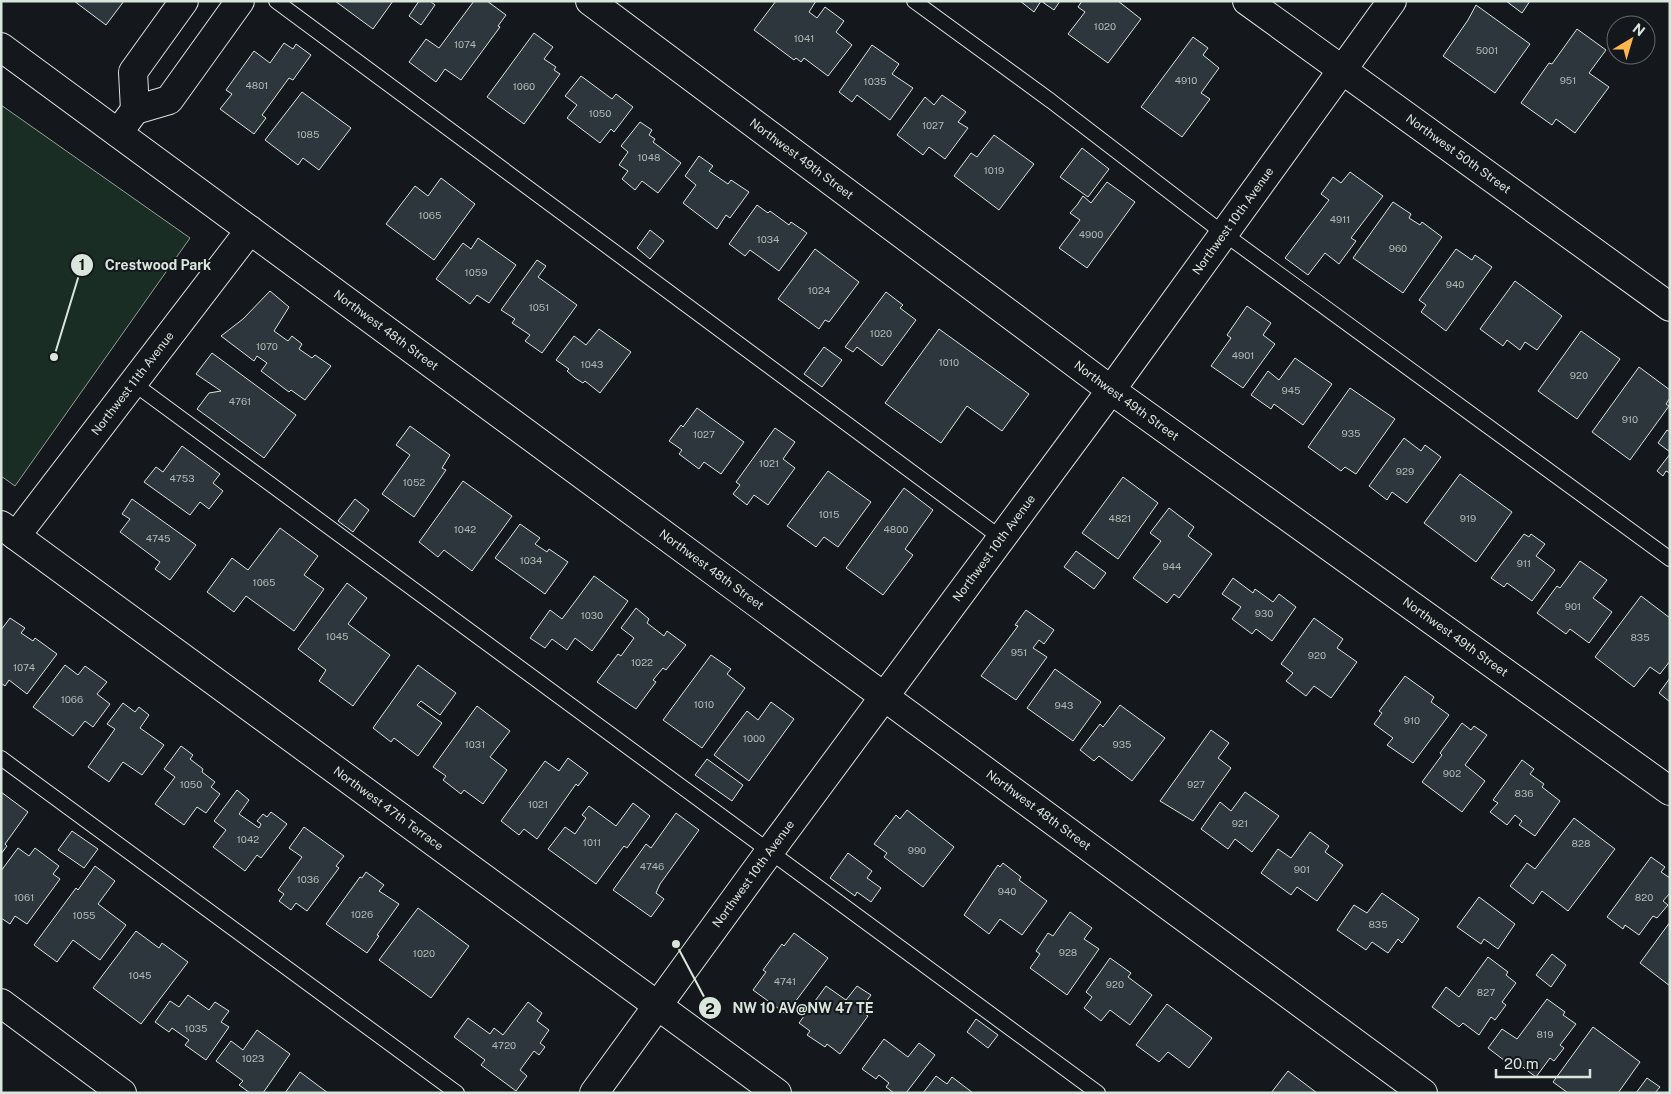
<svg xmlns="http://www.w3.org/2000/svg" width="1671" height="1094" viewBox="0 0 1671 1094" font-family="'Public Sans',sans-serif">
<rect width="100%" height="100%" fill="#14181c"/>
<path fill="#1a2d24" stroke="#939e99" d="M1 105 190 238 15 486 1 476Z"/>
<path fill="#2c363c" stroke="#d8e6dc" d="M74 1H124L106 25Z
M335 1H393L373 29Z
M419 1H430L435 5 421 25 409 16Z
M474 1H487L506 15 498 26 500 27 461 80 445 69 436 82 409 62 426 39 439 48Z
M776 1H816L809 12 817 18 825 7 844 21 836 32 852 45 828 76 804 58 801 62 796 58 794 60 754 30Z
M1020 1H1060L1054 10 1041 1 1034 12Z
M1082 1H1118L1141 19 1108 63 1068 34 1085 12 1078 7Z
M1506 1H1530L1522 13Z
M1476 5 1530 44 1495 93 1443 56 1468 20Z
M1577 29 1606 50 1589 73 1609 87 1575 133 1556 119 1552 125 1521 103 1549 63 1552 64Z
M534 33 553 47 544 59 556 67 554 70 560 74 524 124 487 97Z
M1193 37 1208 48 1203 55 1219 68 1201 93 1210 99 1182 137 1141 107Z
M284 43 293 49 296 44 311 55 293 80 289 78 262 115 266 118 254 134 220 109 232 94 226 90 254 51 270 63Z
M872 45 899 64 892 74 913 88 890 120 857 95 852 102 839 92Z
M581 76 612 99 616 94 633 107 614 132 611 129 600 143 567 118 577 105 565 96Z
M302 92 351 128 319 170 303 158 298 165 265 140Z
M942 95 966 112 958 122 968 128 945 159 929 147 923 155 897 135 925 97 934 105Z
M640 122 652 130 649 135 655 139 653 142 681 163 658 193 642 181 635 190 622 179 628 171 619 165 628 152 621 146Z
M994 135 1034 164 999 210 954 176 971 153 977 157Z
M1082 148 1109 169 1088 197 1060 177Z
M699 156 713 166 709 171 728 184 731 180 749 192 730 218 726 215 717 229 683 203 696 185 685 176Z
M1350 172 1383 196 1351 238 1356 241 1339 264 1325 253 1308 275 1285 258 1329 200 1321 194 1333 177 1341 183Z
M441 178 475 204 434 260 386 224 415 186 428 196Z
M1107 182 1135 202 1087 268 1059 248 1080 220 1070 213 1077 205 1083 196 1091 203Z
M1393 202 1411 214 1409 218 1420 225 1422 222 1442 237 1403 293 1353 258Z
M757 205 768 213 770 211 789 225 791 222 807 233 779 271 750 250 745 256 729 244Z
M650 230 664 241 650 259 637 248Z
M478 238 516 265 489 303 477 295 470 304 436 279 463 243 471 249Z
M815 249 859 282 829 322 825 320 819 329 778 299Z
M1456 249 1472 260 1475 255 1492 267 1446 331 1421 312 1426 305 1419 300Z
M537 260 546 266 538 277 577 305 542 353 525 341 530 335 512 323 515 319 501 310Z
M1515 281 1562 316 1537 350 1525 342 1520 350 1507 340 1503 346 1480 329Z
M270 291 289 307 274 331 288 341 292 336 302 344 299 349 312 358 315 355 331 366 305 400 291 390 289 392 261 371 267 363 257 356 254 361 221 336 243 319Z
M886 292 903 305 900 308 916 320 882 366 857 347 853 352 845 347Z
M1247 306 1271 323 1263 335 1275 344 1243 388 1211 366 1231 338 1227 335Z
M599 329 631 352 600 393 585 381 583 383 575 378 567 371 569 369 556 360 574 336 586 345Z
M939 329 1029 394 1002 431 967 406 941 443 885 403Z
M1581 331 1620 359 1577 419 1538 391Z
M824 347 842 360 822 387 804 374Z
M212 353 296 415 264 458 197 409 209 393 221 391 196 374Z
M1295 358 1332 384 1303 425 1274 404 1271 409 1251 395 1268 371 1279 380Z
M1639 367 1670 390V398L1666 404 1669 406 1630 460 1592 432Z
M1350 388 1395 419 1356 474 1345 467 1341 471 1308 447Z
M697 408 744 442 721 474 704 462 699 469 679 454 682 450 669 441 681 425 683 427Z
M410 426 450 455 442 468 446 470 414 517 382 494 410 455 396 445Z
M775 428 795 442 783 459 795 468 768 505 754 495 747 505 733 494 740 485 736 482Z
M1667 430 1670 432V452L1658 443Z
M1404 438 1421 451 1425 445 1441 457 1407 503 1392 492 1387 500 1369 486Z
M182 446 220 474 213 483 223 491 209 509 200 502 190 515 144 482 156 467 163 472Z
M1670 454V473L1666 471 1663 476 1657 471Z
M828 471 871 502 838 547 824 537 816 547 787 526Z
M1460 474 1512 512 1476 562 1424 523Z
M1123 477 1158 503 1118 559 1082 533Z
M463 481 512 516 472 571 444 550 438 557 419 542Z
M904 488 933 510 905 549 913 555 883 595 846 568Z
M132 499 196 545 170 580 155 569 160 562 120 532 130 519 122 514Z
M355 499 369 510 353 532 338 521Z
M1169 508 1194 527 1188 536 1212 554 1179 598 1174 594 1167 603 1133 578 1161 541 1150 533Z
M520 524 540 538 535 544 547 552 549 549 568 562 545 594 495 558Z
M280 528 318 556 304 575 324 589 294 631 246 596 234 612 207 592 232 558 248 570Z
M1524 534 1529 537 1531 534 1545 544 1536 556 1555 570 1532 601 1507 583 1504 587 1491 578Z
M1076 551 1106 573 1094 589 1064 567Z
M1580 561 1607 580 1593 598 1612 612 1589 643 1570 629 1566 634 1537 613 1557 586 1560 588Z
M594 576 628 601 592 651 575 638 567 650 552 639 545 648 530 638 550 610 562 619Z
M1233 578 1253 593 1255 589 1273 602 1279 594 1296 607 1272 641 1256 629 1252 634 1232 619 1241 607 1222 594Z
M347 583 367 598 348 624 390 655 353 706 319 681 326 670 298 649Z
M1641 596 1670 618V661L1660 674 1650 667 1634 687 1595 657Z
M636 608 649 619 647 623 664 636 667 631 686 645 666 670 663 668 653 680 656 682 636 709 597 682 618 654 621 656 634 638 621 628Z
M1026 610 1054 630 1044 644 1039 640 1033 648 1047 657 1016 700 981 676 1018 626 1015 625Z
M10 618 25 628 21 633 33 641 35 638 57 654 27 694 9 680 5 686 1 683V630Z
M1314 618 1343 639 1337 648 1357 662 1331 698 1314 686 1306 696 1286 681 1293 673 1281 664Z
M711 655 731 669 727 674 745 688 702 748 663 720Z
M65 665 78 675 85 666 107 682 97 694 110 704 93 727 85 721 73 736 33 707Z
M418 665 456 693 440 715 421 701 417 705 442 723 418 756 394 738 391 742 373 728Z
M1055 669 1101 702 1073 741 1027 708Z
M1405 676 1434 697 1431 702 1449 715 1413 763 1387 745 1393 738 1374 724 1382 713 1379 711Z
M1670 678V702L1659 693Z
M771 702 794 719 749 781 714 755 747 711 758 720Z
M123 703 135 712 139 707 149 715 140 728 164 745 142 775 123 762 109 782 88 767 115 729 107 724Z
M1120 705 1165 738 1132 781 1099 756 1094 761 1080 750 1100 724 1103 727Z
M477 706 510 731 490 757 507 770 483 804 464 790 461 794 443 780 446 776 433 767Z
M1462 723 1471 730 1474 726 1487 735 1465 765 1485 781 1462 812 1422 782 1442 755 1440 753Z
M1211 730 1229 743 1218 758 1231 768 1193 821 1160 801Z
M181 746 193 755 190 759 203 769 202 772 215 782 211 787 220 794 206 813 197 807 184 825 155 804 175 777 164 769Z
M568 758 588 773 578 786 576 784 537 839 524 829 519 835 501 821 545 761 559 771Z
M707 759 743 785 732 801 695 775Z
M1522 760 1534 769 1530 774 1544 784 1542 787 1560 801 1535 836 1519 825 1522 821 1515 815 1507 825 1490 812 1498 803 1493 800Z
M237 790 249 800 239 814 259 828 261 824 257 821 263 814 267 817 271 812 287 824 261 858 257 855 245 871 213 847 226 830 214 821Z
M1 792 28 812 5 844 7 846 1 854Z
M1245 792 1279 816 1252 852 1235 839 1228 849 1201 829 1220 802 1231 811Z
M633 803 650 816 627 848 624 846 596 884 548 849 565 827 575 834 586 818 582 815 589 806 616 826Z
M907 810 954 847 923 887 884 857 887 853 874 844 896 815 900 819Z
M676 813 699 830 660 884 656 893 664 899 651 917 613 890 646 844 651 848Z
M1574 818 1615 849 1568 911 1542 891 1533 904 1510 886 1527 863 1535 869Z
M304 827 344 856 336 866 339 868 307 911 296 903 291 910 279 901 284 894 278 890 302 857 289 848Z
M72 831 98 849 84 868 58 850Z
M1310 832 1329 846 1325 852 1343 865 1317 901 1297 887 1291 895 1261 873 1278 849 1291 858Z
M18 848 29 856 35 848 59 866 53 874 60 879 27 924 15 916 10 924 1 918V871Z
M848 853 872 871 867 878 881 888 871 902 857 892 855 896 830 878Z
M1651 857 1665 867 1661 872 1670 878V893L1663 901 1668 905 1657 918 1653 916 1639 935 1625 925 1623 929 1607 917Z
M1003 863 1021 877 1019 880 1047 901 1022 935 1000 919 989 934 964 915 998 865 1000 867Z
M95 866 115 881 98 904 126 925 100 960 73 940 57 962 34 945 76 888 78 890Z
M366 872 384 885 379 891 399 904 377 935 379 936 367 953 326 924 360 877 362 878Z
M1382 893 1419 919 1402 943 1398 939 1388 953 1372 942 1366 950 1337 930 1354 905 1367 913Z
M1479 897 1515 924 1498 949 1484 939 1481 944 1457 927Z
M418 908 469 946 431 998 379 960Z
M1070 912 1092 928 1084 939 1099 949 1067 995 1030 968 1040 954 1036 951 1048 933 1053 936Z
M1670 922V986L1640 963Z
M136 931 159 948 162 943 188 962 141 1024 93 988Z
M794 933 828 958 786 1014 753 990 766 972 763 970 782 944 784 946Z
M1552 954 1566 965 1551 987 1536 975Z
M1488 957 1508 972 1506 975 1516 983 1502 1002 1506 1005 1495 1020 1491 1017 1479 1035 1463 1023 1459 1027 1432 1007 1446 987 1459 997Z
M1110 958 1131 973 1128 977 1152 995 1130 1025 1110 1010 1101 1021 1084 1008 1092 997 1086 992Z
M826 986 846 1000 857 986 871 995 860 1010 868 1016 840 1054 827 1044 825 1047 807 1035 810 1031 799 1023Z
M188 995 209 1010 215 1002 229 1011 221 1022 229 1027 206 1060 185 1045 189 1040 172 1028 169 1032 155 1022 170 1001 179 1007Z
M1547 999 1565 1012 1563 1015 1576 1024 1560 1045 1564 1048 1554 1061 1550 1058 1536 1077 1520 1065 1517 1070 1488 1048 1502 1029 1517 1039Z
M528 1002 542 1013 537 1021 549 1030 540 1043 545 1047 539 1055 534 1051 520 1070 527 1076 516 1091 481 1065 485 1060 454 1037 468 1018 490 1034 494 1028 503 1035Z
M1167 1004 1212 1038 1189 1068 1168 1052 1159 1062 1136 1045Z
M976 1019 998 1035 988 1048 967 1032Z
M1593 1027 1640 1062 1618 1093H1568L1553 1082Z
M257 1030 290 1054 263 1093H250L239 1085 243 1081 216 1061 231 1041 243 1050Z
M884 1039 908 1057 919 1043 935 1055 906 1093H894L886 1087 889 1083 879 1075 876 1079 862 1069Z
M1288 1071 1317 1093H1271Z
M300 1072 328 1093H285Z
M936 1076 947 1084 952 1077 973 1093H923Z
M1647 1078 1660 1087 1655 1093H1636Z"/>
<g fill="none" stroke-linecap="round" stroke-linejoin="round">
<defs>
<path id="lane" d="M276 1 1001 538
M914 1 1051 101 1223 233 1670 559
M133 383 1098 1093
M1 758 457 1093"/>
<g id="street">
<path id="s1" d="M590 1 1111 390 1670 791"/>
<path id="s2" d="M1247 1 1670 307"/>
<path id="s3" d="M1 47 1423 1093"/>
<path d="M135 110 133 72 184 1"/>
<path d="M118 133 135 110 169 100 240 1"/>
<path id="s4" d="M1 525 777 1093"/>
<path id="s5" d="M16 536 250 230"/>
<path d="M1 1003 122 1093"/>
</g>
<g id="secondary">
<path id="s6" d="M594 1093 770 851 1111 390 1392 1"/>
</g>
</defs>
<use href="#lane" stroke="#d8e6dc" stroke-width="16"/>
<use href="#street" stroke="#d8e6dc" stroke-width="30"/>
<use href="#secondary" stroke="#d8e6dc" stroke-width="30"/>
<use href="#lane" stroke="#14181c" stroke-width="14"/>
<use href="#street" stroke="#14181c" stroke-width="28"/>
<use href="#secondary" stroke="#14181c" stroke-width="28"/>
</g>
<g text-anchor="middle" stroke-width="4" stroke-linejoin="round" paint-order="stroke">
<g font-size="10" fill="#adbab4">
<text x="1105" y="30">1020</text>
<text x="804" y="42">1041</text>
<text x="465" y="48">1074</text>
<text x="1487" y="54">5001</text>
<text x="1186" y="84">4910</text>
<text x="1568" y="84">951</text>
<text x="875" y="85">1035</text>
<text x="257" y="89">4801</text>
<text x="524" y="90">1060</text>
<text x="600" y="117">1050</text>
<text x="933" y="129">1027</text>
<text x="308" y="138">1085</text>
<text x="649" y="161">1048</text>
<text x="994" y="174">1019</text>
<text x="430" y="219">1065</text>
<text x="1340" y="223">4911</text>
<text x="1091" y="238">4900</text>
<text x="768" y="243">1034</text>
<text x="1398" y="252">960</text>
<text x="476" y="276">1059</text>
<text x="1455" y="288">940</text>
<text x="819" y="294">1024</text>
<text x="539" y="311">1051</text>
<text x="881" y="337">1020</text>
<text x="267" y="350">1070</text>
<text x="1243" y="359">4901</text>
<text x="949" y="366">1010</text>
<text x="592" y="368">1043</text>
<text x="1579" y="379">920</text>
<text x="1291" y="394">945</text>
<text x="240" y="405">4761</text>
<text x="1630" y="423">910</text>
<text x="1351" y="437">935</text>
<text x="704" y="438">1027</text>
<text x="769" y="467">1021</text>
<text x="1405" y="475">929</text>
<text x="182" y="482">4753</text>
<text x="414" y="486">1052</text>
<text x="829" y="518">1015</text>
<text x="1120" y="522">4821</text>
<text x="1468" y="522">919</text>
<text x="465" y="533">1042</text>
<text x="896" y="533">4800</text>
<text x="158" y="542">4745</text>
<text x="531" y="564">1034</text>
<text x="1524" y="567">911</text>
<text x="1172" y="570">944</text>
<text x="264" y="586">1065</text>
<text x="1573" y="610">901</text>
<text x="1264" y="617">930</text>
<text x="592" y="619">1030</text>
<text x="337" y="640">1045</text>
<text x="1640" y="641">835</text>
<text x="1019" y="656">951</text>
<text x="1317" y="659">920</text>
<text x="642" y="666">1022</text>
<text x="24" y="671">1074</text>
<text x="72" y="703">1066</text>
<text x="704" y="708">1010</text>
<text x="1064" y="709">943</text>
<text x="1412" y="724">910</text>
<text x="754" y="742">1000</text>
<text x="475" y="748">1031</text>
<text x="1122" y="748">935</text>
<text x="1452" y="777">902</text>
<text x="191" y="788">1050</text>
<text x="1196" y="788">927</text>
<text x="1524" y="797">836</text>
<text x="538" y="808">1021</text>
<text x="1240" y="827">921</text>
<text x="248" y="843">1042</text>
<text x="592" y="846">1011</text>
<text x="1581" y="847">828</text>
<text x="917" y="854">990</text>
<text x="652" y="870">4746</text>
<text x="1302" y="873">901</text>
<text x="308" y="883">1036</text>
<text x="1007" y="895">940</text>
<text x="24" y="901">1061</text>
<text x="1644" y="901">820</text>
<text x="362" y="918">1026</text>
<text x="84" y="919">1055</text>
<text x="1378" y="928">835</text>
<text x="1068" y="956">928</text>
<text x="424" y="957">1020</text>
<text x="140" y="979">1045</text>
<text x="785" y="985">4741</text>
<text x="1115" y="988">920</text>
<text x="1486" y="996">827</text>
<text x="196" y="1032">1035</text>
<text x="1545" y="1038">819</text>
<text x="504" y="1049">4720</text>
<text x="253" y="1062">1023</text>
</g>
<g font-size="12" fill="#d8e6dc" stroke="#14181c">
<text dy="4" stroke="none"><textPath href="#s2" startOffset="261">Northwest 50th Street</textPath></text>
<text dy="4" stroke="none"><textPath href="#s1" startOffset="264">Northwest 49th Street</textPath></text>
<text dy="4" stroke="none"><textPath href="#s6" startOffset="1081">Northwest 10th Avenue</textPath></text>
<text dy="4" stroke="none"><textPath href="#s3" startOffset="478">Northwest 48th Street</textPath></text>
<text dy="4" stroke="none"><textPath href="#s5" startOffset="192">Northwest 11th Avenue</textPath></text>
<text dy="4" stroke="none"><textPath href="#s1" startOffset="669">Northwest 49th Street</textPath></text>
<text dy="4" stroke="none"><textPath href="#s6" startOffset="676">Northwest 10th Avenue</textPath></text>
<text dy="4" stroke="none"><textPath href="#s3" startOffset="882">Northwest 48th Street</textPath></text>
<text dy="4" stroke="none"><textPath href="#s1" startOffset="1074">Northwest 49th Street</textPath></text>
<text dy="4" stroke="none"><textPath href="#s4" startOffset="480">Northwest 47th Terrace</textPath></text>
<text dy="4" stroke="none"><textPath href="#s3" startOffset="1288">Northwest 48th Street</textPath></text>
<text dy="4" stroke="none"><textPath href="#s6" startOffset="271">Northwest 10th Avenue</textPath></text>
</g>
</g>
<path fill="none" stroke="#d8e6dc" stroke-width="2" d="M54 357L82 265M676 944L710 1008"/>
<g fill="#d8e6dc" stroke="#14181c" stroke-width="2">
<circle cx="54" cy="357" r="5"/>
<circle cx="676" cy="944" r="5"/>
<circle cx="82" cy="265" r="12"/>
<circle cx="710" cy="1008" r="12"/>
</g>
<g font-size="15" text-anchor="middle" font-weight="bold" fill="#111">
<text x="82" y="270">1</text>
<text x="710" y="1014">2</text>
</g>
<g font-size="14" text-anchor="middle" font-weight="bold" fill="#d8e6dc" stroke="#14181c" stroke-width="4" stroke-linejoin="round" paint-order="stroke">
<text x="158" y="270">Crestwood Park</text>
<text x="803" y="1013">NW 10 AV@NW 47 TE</text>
</g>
<rect width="1671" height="1094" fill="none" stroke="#d8e6dc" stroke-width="5"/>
<g transform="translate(1631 40) rotate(38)"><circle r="24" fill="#14181c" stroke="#626a69"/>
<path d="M0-4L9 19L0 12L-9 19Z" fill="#ffb74d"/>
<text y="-8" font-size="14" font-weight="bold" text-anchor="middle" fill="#d8e6dc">N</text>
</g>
<path d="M1496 1069v8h94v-8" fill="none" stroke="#d8e6dc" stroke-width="2.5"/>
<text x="1504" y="1069" font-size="15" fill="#d8e6dc" stroke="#14181c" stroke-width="4" paint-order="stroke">20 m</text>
</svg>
